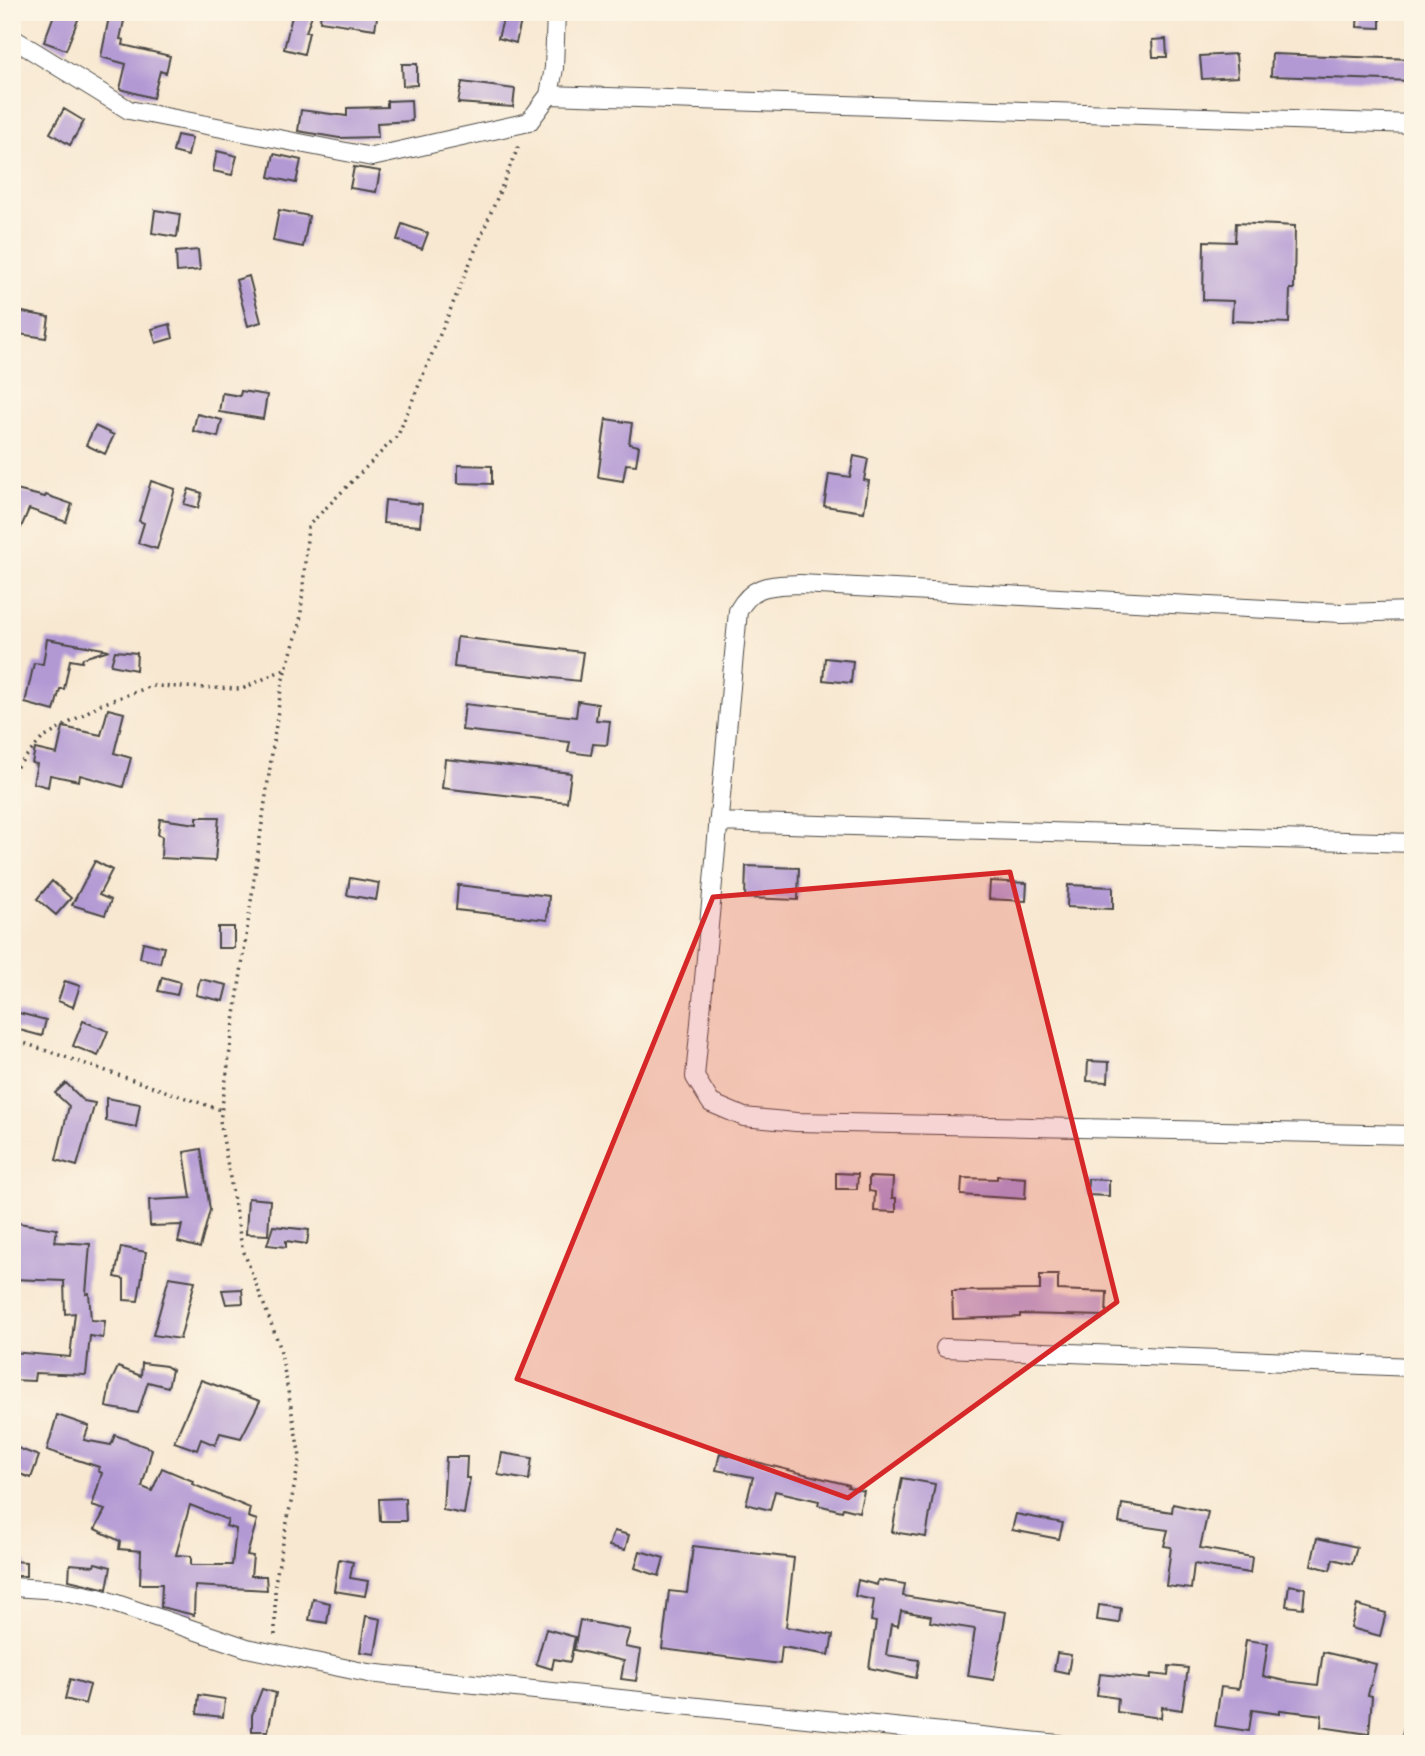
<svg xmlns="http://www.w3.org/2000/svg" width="1425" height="1756" viewBox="0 0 1425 1756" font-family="Dekko,sans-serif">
<rect width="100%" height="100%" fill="#fcf5e5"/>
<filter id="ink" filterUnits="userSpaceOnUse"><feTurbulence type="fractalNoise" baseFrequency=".0143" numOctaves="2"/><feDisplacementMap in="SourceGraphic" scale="14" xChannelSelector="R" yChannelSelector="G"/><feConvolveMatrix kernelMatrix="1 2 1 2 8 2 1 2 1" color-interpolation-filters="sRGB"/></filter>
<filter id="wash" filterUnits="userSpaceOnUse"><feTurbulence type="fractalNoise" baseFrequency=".00686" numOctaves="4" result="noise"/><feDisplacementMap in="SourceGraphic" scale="28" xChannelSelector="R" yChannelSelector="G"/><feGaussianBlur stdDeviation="1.57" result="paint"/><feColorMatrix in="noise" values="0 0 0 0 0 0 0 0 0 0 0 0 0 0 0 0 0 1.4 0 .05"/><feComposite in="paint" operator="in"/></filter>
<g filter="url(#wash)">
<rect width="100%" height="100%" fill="#f8e8d1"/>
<g id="blocks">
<path fill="#b299d4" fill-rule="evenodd" d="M55 12H81L66 50 44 42Z
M110 12H126L120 39 124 40 123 45 170 56 166 73 160 71 153 98 120 89 126 64 101 57Z
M293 12H313L306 32H309L304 54 284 49Z
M321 12H378L375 29 320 21Z
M1358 12H1380V28L1357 27Z
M504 16 521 21 516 43 498 38Z
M1166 39 1167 57H1153L1152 40Z
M1236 54 1238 77 1202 79 1200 56Z
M1272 54 1413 59V81L1271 76Z
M402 64H417V85L403 86Z
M462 82 515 89 513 107 458 103Z
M411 100 412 121 377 123 378 137 339 138 298 131 301 110 347 116V108L387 107V101Z
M64 109 84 121 70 145 50 133Z
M177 135 192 138 188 156 173 152Z
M217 151 237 156 232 175 213 171Z
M274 154 301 160 296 183 269 177Z
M354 167 380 171 376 192 350 188Z
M155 210 180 214 177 237 152 233Z
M279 210 309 216 303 247 273 241Z
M1236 223 1295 226 1294 289H1290L1289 323 1232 321 1233 301 1203 300 1204 241 1235 242Z
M402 224 428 233 422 249 397 240Z
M198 250 200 270 177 272 176 252Z
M249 276 261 322 248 326 236 280Z
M12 310 49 317 46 338 12 333Z
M170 324 173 338 156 343 152 329Z
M241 391 267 395 263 419 219 412 222 393 240 396Z
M197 414 222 420 218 437 193 431Z
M606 419 632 423 629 444 639 446 636 465 626 464 623 481 598 477Z
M95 426 114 435 105 454 86 445Z
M854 456 868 459 864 480 869 481 864 512 824 506 829 474 850 477Z
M458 465 492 466V484L458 483Z
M151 481 175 489 157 549 138 543 144 523 139 521Z
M12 489 45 497 46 495 72 504 66 522 29 509 12 548Z
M189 489 202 493 198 508 184 504Z
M385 500 422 504 420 526 383 523Z
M457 637 583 652 579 681 454 667Z
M47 639 109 650 83 658 82 662 70 660 64 689H60L54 711 25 703 34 663 43 664Z
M115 651 137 653 136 670 111 665Z
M825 658 853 661 851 683 823 680Z
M578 701 598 704 596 720 610 721 607 745 593 744 591 755 568 752 570 742 462 730 465 704 576 717Z
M108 709 124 713 114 753 131 758 123 787 80 775 79 781 50 775 48 787 33 783 37 764 32 763 35 749 57 754 63 727 101 735Z
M445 759 571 773 567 802 442 788Z
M197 817H219L215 861 161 858 162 836 158 835 160 819 197 824Z
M95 861 112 870 99 895 111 900 105 915 72 905Z
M746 866 799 868 798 900 745 898Z
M350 878 379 883 376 900 347 895Z
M52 881 71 898 56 915 37 899Z
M990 881 1027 883 1026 901 989 899Z
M458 885 549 896 547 920 456 910Z
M1068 885 1113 887V909L1067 907Z
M218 927H234V948H218Z
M143 942 164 947 160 963 140 958Z
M162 977 180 982 177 995 158 991Z
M200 979 227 985 223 1001 196 995Z
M65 981 80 986 73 1007 58 1001Z
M15 1012 46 1020 42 1036 12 1028Z
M83 1021 108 1031 98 1056 73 1046Z
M1088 1061 1109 1062 1108 1082 1087 1081Z
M66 1083 84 1101 95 1103 77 1166 56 1160 69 1106 55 1093Z
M106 1098 140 1104 136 1127 106 1121Z
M201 1149 210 1210 200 1248 178 1242 182 1225 150 1226 149 1200 191 1198 184 1152Z
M836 1173 858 1174 857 1189H836Z
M997 1176 1026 1178 1025 1199 961 1195 962 1178 997 1179Z
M869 1177 893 1178 892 1198H896V1212L874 1211 875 1192 869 1191Z
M1088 1179 1109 1180V1196L1087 1195Z
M248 1198 270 1200 268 1235 246 1234Z
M12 1222 57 1229 55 1242 90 1244 86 1294 89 1293 91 1320 105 1321 103 1338 90 1336 86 1375 35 1373 34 1381 12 1380V1352L70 1357 75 1313 65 1314 64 1281 12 1279 16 1237 12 1236Z
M273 1226 309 1230 307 1244 286 1241V1247L267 1245Z
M121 1247 146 1252 138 1301 124 1300V1279L115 1277Z
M1040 1275H1058V1290L1107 1292 1106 1316 1020 1314V1317L953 1319 952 1291 1040 1290Z
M169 1277 195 1281 180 1339 153 1335Z
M242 1289 243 1303 226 1304 222 1290Z
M142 1363 166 1366 172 1370 168 1387 148 1382 138 1413 106 1407 110 1384 118 1367 141 1376Z
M201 1380 260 1401 241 1438 220 1433 215 1445 201 1439 197 1450 174 1442Z
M57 1415 89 1426 84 1440 111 1445 115 1435 152 1449 142 1487 152 1491 162 1468 193 1481 192 1484 250 1508 248 1517 257 1520 247 1555 253 1556 251 1576H266L267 1590 195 1586 194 1615 161 1607 162 1584H140L141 1551 119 1549 120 1541 95 1529 105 1510 92 1506 102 1473 98 1471 99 1467 47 1450ZM190 1505 228 1520 226 1526 236 1529 232 1565H191V1556L176 1555Z
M12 1446 39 1456 31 1478 12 1471Z
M502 1453 532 1458 529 1480 498 1475Z
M720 1453 849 1485 848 1487 864 1491 859 1512 843 1508 842 1511 818 1505 819 1501 775 1491 770 1510 746 1504 753 1477 716 1470Z
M446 1457H467L466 1478H470L464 1514 443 1510Z
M902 1478 935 1484 926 1537 892 1532Z
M405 1498 406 1521H380L379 1499Z
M1122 1504 1172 1512 1173 1504 1208 1512 1200 1548 1252 1557 1250 1573 1194 1564 1191 1589 1166 1586 1171 1547 1164 1546 1168 1530 1119 1523Z
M1016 1514 1063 1523 1059 1539 1012 1530Z
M614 1531 629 1535 625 1550 609 1546Z
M1317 1538 1357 1547 1352 1564 1333 1559 1330 1570 1311 1565Z
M693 1546 794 1558 786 1627 833 1635 829 1655 782 1647 780 1664 662 1649 669 1591 687 1593Z
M640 1551 664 1558 659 1576 635 1568Z
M339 1559 353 1562 350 1578 368 1581 365 1596 334 1591Z
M12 1561 26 1562V1576H12Z
M95 1563 111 1567 107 1589 69 1580 70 1564 94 1566Z
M858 1580 877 1585 878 1580 905 1584 903 1596 1006 1612 994 1680 968 1676 975 1629 930 1622 931 1616 901 1611 898 1626 891 1624 886 1655 919 1660 916 1678 869 1668 876 1622 871 1621 874 1600 855 1596Z
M1289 1585 1305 1588 1303 1608 1286 1606Z
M313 1599 330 1603 327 1623 309 1620Z
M1099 1605 1121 1608 1119 1623 1097 1620Z
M1357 1605 1386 1613 1380 1636 1351 1628Z
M366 1616 381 1619 375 1654 360 1652Z
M580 1620 630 1630 625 1647 641 1650 636 1681 621 1679 624 1661 574 1650Z
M546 1629 575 1637 570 1662 554 1659 552 1669 536 1664Z
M1246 1640 1268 1643 1263 1676 1285 1681 1318 1685 1323 1652 1376 1664 1368 1695 1372 1696 1369 1734 1321 1727 1322 1715 1280 1710V1714L1252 1710 1249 1731 1215 1726 1221 1687 1239 1689Z
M1057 1653 1071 1655 1068 1673 1054 1670Z
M1169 1666 1188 1668 1182 1710 1162 1707 1161 1718 1117 1712 1118 1698 1097 1695 1100 1674 1150 1679 1151 1674 1168 1676Z
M70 1679 90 1685 85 1704 65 1699Z
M262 1689 276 1693 268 1731H252V1715Z
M199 1695 225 1699 223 1717 197 1714Z"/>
</g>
</g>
<g filter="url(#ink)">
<use href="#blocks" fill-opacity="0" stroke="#4a4744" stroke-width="2"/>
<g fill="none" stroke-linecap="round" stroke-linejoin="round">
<defs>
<path id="street" d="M12 38 129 110 372 157 529 122 549 95 554 68 556 12
M549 95 1413 124
M1413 611 1341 613 800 584C770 586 754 583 738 611L695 1077 711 1103 744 1117 796 1122 1413 1135
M718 822 1413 843
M945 1348 1413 1367
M12 1587 59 1590 99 1598 247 1648 368 1673 1059 1744
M1409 1744 1413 1729"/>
</defs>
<use href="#street" stroke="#4a4744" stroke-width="20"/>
<path stroke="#4a4744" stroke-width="3.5" stroke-dasharray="2 5" stroke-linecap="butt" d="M12 772 42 739 99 705 152 686 242 689 287 668
M12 1039 221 1110
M275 1635V1583L300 1457 280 1347 242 1247 220 1121 282 682 300 624 308 526 398 435 520 143"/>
<use href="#street" stroke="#fff" stroke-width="18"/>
</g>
</g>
<path fill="#d62828" fill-opacity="0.2" stroke="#d62828" stroke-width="5" stroke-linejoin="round" d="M1010 872 1117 1302 848 1498 517 1379 713 897Z"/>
<rect width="1425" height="1756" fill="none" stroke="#fcf5e5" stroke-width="42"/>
</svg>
